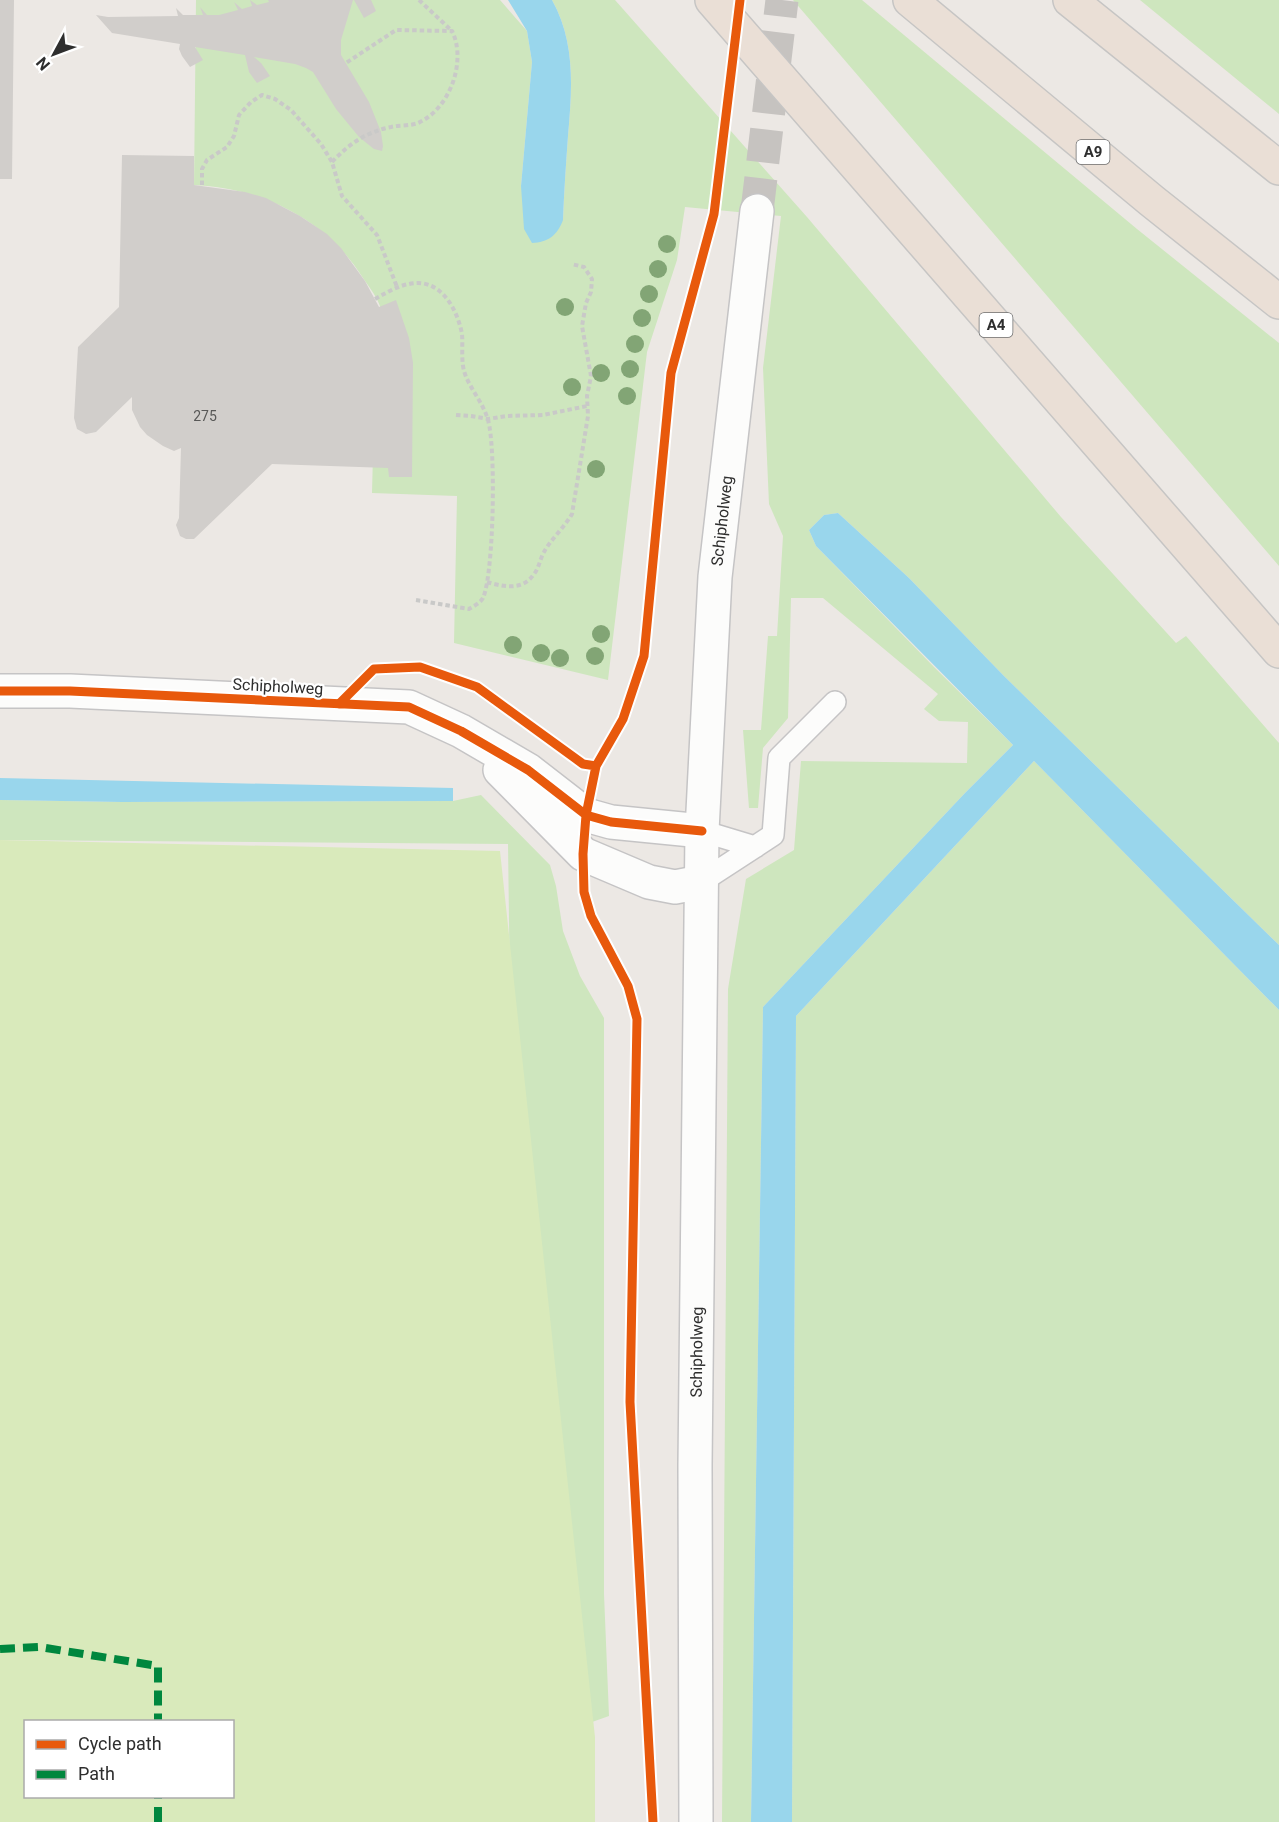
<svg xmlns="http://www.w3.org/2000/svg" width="1279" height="1822" viewBox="0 0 1279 1822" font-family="Roboto,sans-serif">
<rect width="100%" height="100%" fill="#ece8e4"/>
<path fill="#cee6be" d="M196 0H500L527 31 532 62 521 186 563 220C564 192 566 164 568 136 572 89 576 43 552 0H615L807 217 1061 517 1176 643 1186 636 1279 743V945L1004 676 909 578 838 513 824 515 809 530 816 546 934 667 1013 745 965 793 763 1007 751 1822H722L728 989 746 879 794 850 801 761 967 763 968 722 939 721 924 709 938 694 823 598H791L788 718 763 748 758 808H749L743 730H761L768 636H777L783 536 769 504 763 368 781 216 685 207 677 260 647 352 608 680 454 643 457 496 372 493C373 453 374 414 376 374 377 358 383 324 381 310 379 299 369 287 363 278 326 219 262 188 194 185Z
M793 0H862L1137 229 1279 343V566Z
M1140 0H1279V114Z
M1034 761 1279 1010V1822H792L796 1016Z
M481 795 550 865 556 886 563 931 580 976 604 1018V1594L609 1716 578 1727 232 1722 519 1687 508 844 0 840V800L122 802 453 801Z"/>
<path fill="#d9eabb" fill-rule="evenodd" d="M0 840 500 851 595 1737V1822H0ZM26 1722H232V1796H26Z"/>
<path fill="#99d6ec" d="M508 0H552C576 43 572 89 568 136 566 164 564 192 563 220 557 236 548 242 532 243L524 229 521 186 532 62 527 31Z
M838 513 909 578 1004 676 1279 945V1010L1034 761 796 1016 792 1822H751L763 1007 965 793 1013 745 816 546 809 530 824 515Z
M0 778 453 788V801L122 802 0 800Z"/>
<path fill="#d1cecb" d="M0 0H14L12 179H0Z
M250 0 257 5 269 2 268 0H353L341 40V55L369 102 381 132 383 146 382 151 374 149 359 137 336 109 313 72 306 68 295 64 254 57 261 63 270 76 257 83 249 72 245 55 195 47 203 60 190 67 182 56 179 49 180 44 112 33 96 15 108 17 178 16 176 8 183 15H203L200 7 207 15H219L238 10 234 2 242 9 252 6Z
M354 0H371L376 11 364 18Z
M122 155 194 156V185L245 192 266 198 300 216 327 234 341 248 365 281 379 307 396 300 409 338 413 363 412 477H389L388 468 272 464 194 539H186L180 536 176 525 179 518 181 448 174 451 163 446 147 435 140 427 132 410V397L96 432 86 434 77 429 74 418 78 347 119 307Z"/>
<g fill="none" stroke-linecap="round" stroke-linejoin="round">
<path stroke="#c6c3c0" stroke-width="33" stroke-dasharray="33 16" stroke-linecap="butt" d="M757 211 782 0"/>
<defs>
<path id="service" d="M702 831 755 847
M701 882 773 835 779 758 835 702"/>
<path id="minor" d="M0 691H70L409 707 461 731 528 770 586 815 611 822 702 831
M500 770 583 854 649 882 675 887 701 882"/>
<g id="secondary">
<path id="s1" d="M696 1822 695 1465 702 831 715 577 757 211"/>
</g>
<path id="motorway" d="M712 0 1279 651
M910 0 1152 201 1279 302
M1070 0 1279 168"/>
</defs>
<use href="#service" stroke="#c5c4c5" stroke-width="24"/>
<use href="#minor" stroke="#c5c4c5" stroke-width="36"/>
<use href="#secondary" stroke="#c5c4c5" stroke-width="36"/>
<use href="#motorway" stroke="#c6c5c4" stroke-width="36"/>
<path stroke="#c9c9c8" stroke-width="4" stroke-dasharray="4.5 3" stroke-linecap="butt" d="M419 0 452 31
M332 162C349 144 366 132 391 127 399 125 410 126 418 123 450 109 467 61 452 31L396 30 346 63
M202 185V169L207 160 227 147 234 136 239 115 251 102 262 95 275 99 291 110 321 144 332 162 342 196 377 235 397 287
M375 299C386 293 397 286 409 284 440 277 457 308 462 334 463 346 461 359 464 371 469 388 483 402 488 420 496 447 494 573 483 598 480 603 474 606 469 609L416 600
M456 415 471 416 488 419 506 416 543 415 587 406
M487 582C504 587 523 591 534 574 539 568 540 559 544 552 551 539 564 528 572 514L588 416 587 396 591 376 582 326 586 303 591 292 592 279 584 267 571 264"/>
<use href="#service" stroke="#fcfcfb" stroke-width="21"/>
<use href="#minor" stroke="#fcfcfb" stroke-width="33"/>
<use href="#secondary" stroke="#fcfcfb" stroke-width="33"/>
<use href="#motorway" stroke="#eadfd6" stroke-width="33"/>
<path stroke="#00873e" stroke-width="8" stroke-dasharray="15 8" stroke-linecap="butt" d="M0 1649 40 1647 158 1666V1722
M158 1822V1796"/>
<defs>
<path id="cycleway" d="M0 691H70L409 707 461 731 528 770 586 815 611 822 702 831
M339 704 374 669 420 667 477 687 583 764 596 766
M653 1822 630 1402 637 1019 628 986 591 916 584 892 583 854 586 815 596 766 623 719 644 656 671 373 714 214 740 0"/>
</defs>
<use href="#cycleway" stroke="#fff" stroke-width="13"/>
<use href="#cycleway" stroke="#e8590c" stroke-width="9"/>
</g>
<g fill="#82a575">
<circle cx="667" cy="244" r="9"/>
<circle cx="658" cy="269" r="9"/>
<circle cx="649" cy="294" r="9"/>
<circle cx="565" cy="307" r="9"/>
<circle cx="642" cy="318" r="9"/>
<circle cx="635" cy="344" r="9"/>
<circle cx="630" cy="369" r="9"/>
<circle cx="601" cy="373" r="9"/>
<circle cx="572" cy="387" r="9"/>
<circle cx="627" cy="396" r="9"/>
<circle cx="596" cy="469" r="9"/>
<circle cx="601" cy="634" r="9"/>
<circle cx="513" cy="645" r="9"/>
<circle cx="541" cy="653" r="9"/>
<circle cx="595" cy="656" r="9"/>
<circle cx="560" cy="658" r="9"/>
</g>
<g text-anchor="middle" stroke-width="4.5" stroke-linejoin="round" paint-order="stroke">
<g font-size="14" fill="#585857">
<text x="205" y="421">275</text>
</g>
<g fill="#fff" stroke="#6d6d6d" stroke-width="1.5">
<rect x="1076.5" y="140" width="33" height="24" rx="4.5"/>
<rect x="979.5" y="313" width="33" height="24" rx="4.5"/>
</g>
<g font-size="15" font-weight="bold" fill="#2e2e2e">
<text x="1093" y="157">A9</text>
<text x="996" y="330">A4</text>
</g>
<g font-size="16" fill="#2e2e2e" stroke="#fff">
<text dy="6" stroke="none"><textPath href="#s1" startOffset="1302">Schipholweg</textPath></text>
<text transform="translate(278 686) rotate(3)" y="6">Schipholweg</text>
<text dy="6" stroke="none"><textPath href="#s1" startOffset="470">Schipholweg</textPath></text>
</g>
</g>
<rect x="24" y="1720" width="210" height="78" fill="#ffffff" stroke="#ababab" stroke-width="1.5"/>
<rect x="36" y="1740" width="30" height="9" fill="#e8590c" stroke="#ababab" stroke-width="1.5"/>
<text x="78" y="1750" font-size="18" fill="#2e2e2e">Cycle path</text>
<rect x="36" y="1770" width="30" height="9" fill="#00873e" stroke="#ababab" stroke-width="1.5"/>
<text x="78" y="1780" font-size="18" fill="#2e2e2e">Path</text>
<g transform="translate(54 54) rotate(229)" stroke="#ffffff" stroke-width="4.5" paint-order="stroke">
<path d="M0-4.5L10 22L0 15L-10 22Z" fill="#2e2e2e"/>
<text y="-9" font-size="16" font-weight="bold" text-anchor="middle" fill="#2e2e2e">N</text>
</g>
</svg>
